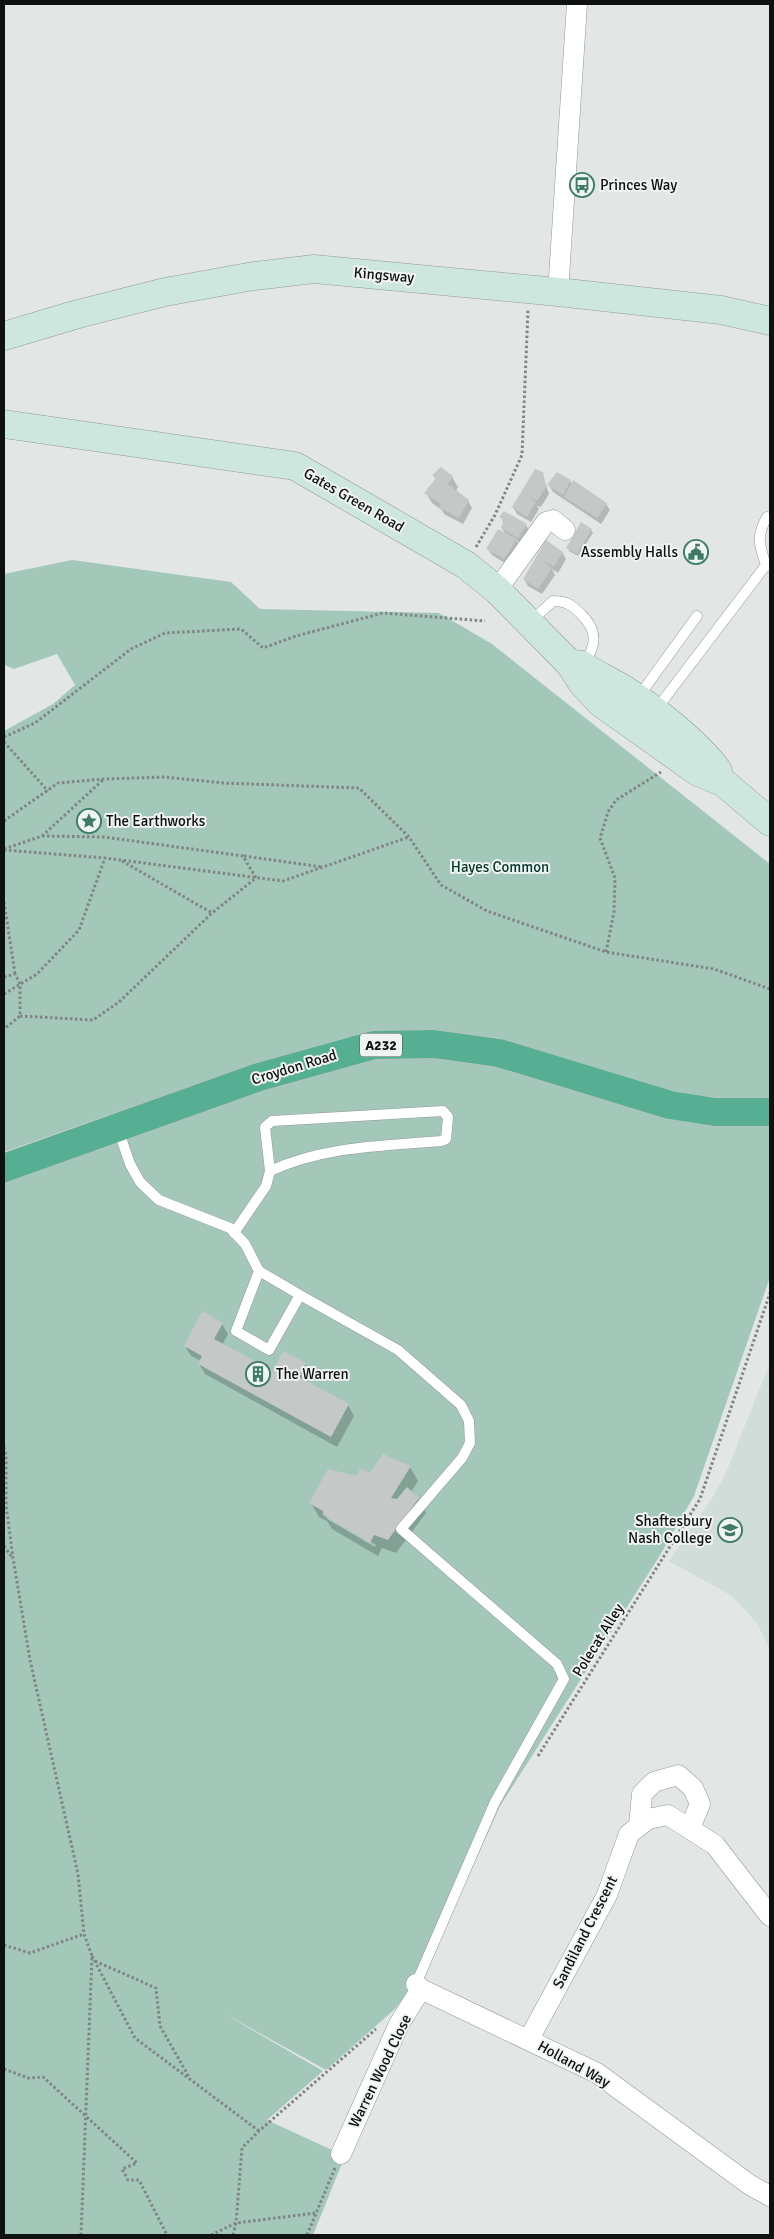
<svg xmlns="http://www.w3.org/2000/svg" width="774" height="2239" viewBox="0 0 774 2239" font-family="Signika,sans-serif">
<rect width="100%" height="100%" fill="#e2e7e5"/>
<path fill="#d0ddd8" d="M770 1363V1650L757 1623 732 1596 669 1561 712 1498 726 1473Z"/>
<path fill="#a3c8ba" d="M72 560 231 582 260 609 439 613 492 644 770 864V1109L703 1106 498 1038 374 1033 229 1073 4 1152V731L53 704 75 685 57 654 14 669 4 665V574Z
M378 1052 494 1058 770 1123V1277L694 1496 659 1557 500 1806 423 1977 412 1986 396 2008 326 2070 223 2013 323 2071 267 2120 345 2156 313 2235H4V1178L68 1153Z"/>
<path fill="#0003" fill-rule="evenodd" d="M542 473 549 494 541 507 537 506 539 509 531 522 517 514 513 507Z
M433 475 452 477 458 487 456 491 468 501 472 508 463 524 444 514 442 510 432 503 426 493 436 480Z
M570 481 572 484 606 504 610 510 601 524 553 492 549 485Z
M501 517 526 525 530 532 522 544 516 540 520 546 508 565 492 555 488 549 506 535 502 528 504 523Z
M591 530 593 533 578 556 569 551 568 548Z
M546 542 562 552 566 559 558 573 552 569 555 575 542 594 528 586 524 579Z
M222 1324 228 1334 222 1345 273 1373 284 1353 305 1364 311 1375 307 1383 348 1405 354 1416 337 1447 205 1374 199 1364 201 1361 191 1356 185 1346Z
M383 1456 410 1467 418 1481 411 1492 418 1499 426 1513 396 1553 382 1548 378 1556 332 1529 327 1521 319 1517 311 1503 357 1478 371 1475ZM327 1516 376 1545 375 1547 327 1519Z"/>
<path fill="#c4c9c7" d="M441 467 453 476 448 484 469 500 459 518 439 507 441 504 424 493 436 478 432 475Z
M535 469 543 472 546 487 537 501 526 495 536 502 527 517 512 507Z
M557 472 571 480 563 495 547 485Z
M573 480 607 503 597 518 564 497Z
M504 511 527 524 518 538 501 528 504 520 499 517Z
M581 522 592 529 577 554 566 548Z
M498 529 517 539 504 559 486 549Z
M546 540 563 552 554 567 540 559 552 568 538 589 523 579Z
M202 1311 223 1323 214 1339 273 1371 283 1351 306 1363 299 1377 349 1404 331 1437 198 1364 202 1356 184 1346Z
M383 1454 411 1466 391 1498 397 1499 407 1487 419 1498 388 1540 374 1535 370 1543 323 1515V1511L309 1503 328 1469 357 1476 360 1468 370 1473Z"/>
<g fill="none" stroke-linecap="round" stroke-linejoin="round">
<defs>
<path id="lane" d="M766 565C759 545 756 536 767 517
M530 622 553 601C566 601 570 604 580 613 598 630 598 646 582 665
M639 696 697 616
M655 711 766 565 770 566
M118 1129 130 1164 140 1182 159 1200 230 1228 245 1244 259 1271 236 1331 269 1350 300 1295 259 1271
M234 1233 266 1186 270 1171 265 1127 272 1121 443 1111 448 1117 446 1139 441 1141C383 1146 324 1146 270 1171
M300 1295 398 1350 461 1405 469 1421 470 1443 462 1458 401 1529 557 1664 564 1679 495 1802 416 1984"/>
<path id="street" d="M558 292 577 4
M497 590 546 522 553 520 565 530
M639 1825 642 1794 654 1782 678 1775 693 1788 700 1804 690 1828
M416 1984 421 1989 597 2073 750 2185 770 2196
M529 2039 607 1895 629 1834 648 1819 668 1815 715 1845 770 1916
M341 2154 399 2024 421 1989"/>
<path id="secondary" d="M4 336 78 314 165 292 254 276 314 269 558 292 721 310 770 321
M4 424 295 466 466 565 497 590 570 664 583 684 601 703 698 772 724 783 770 822
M574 664 582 665C596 675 611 681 625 690 653 708 699 744 718 771"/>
<path id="highway" d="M4 1168 259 1077 374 1045 434 1044 499 1053 670 1105 715 1112H770"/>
</defs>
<use href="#lane" stroke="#939896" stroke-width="11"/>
<use href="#street" stroke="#939896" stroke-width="21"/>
<use href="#secondary" stroke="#939896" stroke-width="29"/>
<use href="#highway" stroke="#c1c1c1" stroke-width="29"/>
<path stroke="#808483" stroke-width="3" stroke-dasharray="2.5 2.5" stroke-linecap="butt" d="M476 547 495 515 522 455 528 310
M4 737 35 723 131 649 165 633 241 629 263 648 296 636 383 613 485 621
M4 742 48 791
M4 821 58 783 104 779 165 777 223 783 359 788 409 837 441 885 487 911 606 952 714 969 770 989
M4 849 42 836 104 779
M4 850 105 858 283 881 409 837
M244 856 322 867
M122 861 212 913
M4 902 15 974
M606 952 614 912 615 878 600 838 608 812 616 800 661 772
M4 977 15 974 20 984V1016L4 1029
M4 994 37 974 79 930 105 858
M20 1016 93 1020 119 1002 212 913 256 878 243 856 104 837 42 836
M4 1447 6 1455V1505L13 1558 30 1660 78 1874 84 1934 92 1956 81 2235
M4 1546 12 1557
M538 1756 700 1499 770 1293
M4 1945 30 1953 84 1934
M92 1956 135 2038 259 2131
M95 1961 156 1988 160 2026 189 2077
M4 2069 28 2078 43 2077 137 2163 122 2169 128 2180H139L167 2235
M211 2235 236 2223 316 2213
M233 2235 236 2223 242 2148 259 2131 376 2029
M307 2235 335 2168"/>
<use href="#lane" stroke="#fff" stroke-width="10"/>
<use href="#street" stroke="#fff" stroke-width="20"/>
<use href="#secondary" stroke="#cde7df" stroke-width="28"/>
<use href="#highway" stroke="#57af93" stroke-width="28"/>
</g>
<defs>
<symbol id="bus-ring" viewBox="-11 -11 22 22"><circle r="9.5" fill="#eff4f2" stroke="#3d7b67" stroke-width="1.5"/><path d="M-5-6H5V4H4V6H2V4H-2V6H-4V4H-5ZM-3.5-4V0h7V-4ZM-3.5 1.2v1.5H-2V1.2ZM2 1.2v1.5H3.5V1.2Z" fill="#3d7b67"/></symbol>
<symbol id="civic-ring" viewBox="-11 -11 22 22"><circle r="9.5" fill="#eff4f2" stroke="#3d7b67" stroke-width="1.5"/><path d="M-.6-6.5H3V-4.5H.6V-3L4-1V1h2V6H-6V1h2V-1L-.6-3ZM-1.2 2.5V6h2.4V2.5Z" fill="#3d7b67"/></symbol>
<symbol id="sight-ring" viewBox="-11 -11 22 22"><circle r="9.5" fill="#eff4f2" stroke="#3d7b67" stroke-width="1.5"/><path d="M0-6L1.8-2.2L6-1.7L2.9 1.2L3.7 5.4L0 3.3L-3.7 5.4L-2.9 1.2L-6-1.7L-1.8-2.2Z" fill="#3d7b67"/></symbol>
<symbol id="building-ring" viewBox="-11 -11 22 22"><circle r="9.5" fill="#eff4f2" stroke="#3d7b67" stroke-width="1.5"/><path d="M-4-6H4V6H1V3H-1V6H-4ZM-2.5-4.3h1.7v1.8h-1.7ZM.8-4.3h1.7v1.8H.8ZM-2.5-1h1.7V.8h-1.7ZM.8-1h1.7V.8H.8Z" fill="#3d7b67"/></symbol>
<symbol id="university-ring" viewBox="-11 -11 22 22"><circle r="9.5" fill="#eff4f2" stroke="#3d7b67" stroke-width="1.5"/><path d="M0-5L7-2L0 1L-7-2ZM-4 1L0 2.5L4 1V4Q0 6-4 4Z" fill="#3d7b67"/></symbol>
</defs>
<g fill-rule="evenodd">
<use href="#bus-ring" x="568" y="171" width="28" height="28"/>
<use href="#civic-ring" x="682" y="538" width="28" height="28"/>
<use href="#sight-ring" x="75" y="807" width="28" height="28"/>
<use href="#building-ring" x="244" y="1360" width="28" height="28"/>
<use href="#university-ring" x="716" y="1516" width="28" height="28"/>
</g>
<g text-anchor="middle" stroke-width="4" stroke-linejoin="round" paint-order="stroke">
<rect fill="#eff4f2" stroke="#525454" stroke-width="1" x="360" y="1033.5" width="42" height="23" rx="4"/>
<g font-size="14" font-weight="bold" fill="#0f1010">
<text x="381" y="1050">A232</text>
</g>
<g font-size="15" fill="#0f1010" stroke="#eff4f2" text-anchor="start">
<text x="600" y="190">Princes Way</text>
<text x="678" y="557" text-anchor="end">Assembly Halls</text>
<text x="106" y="826">The Earthworks</text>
<text x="276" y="1379">The Warren</text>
<text x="712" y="1526" text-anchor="end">Shaftesbury<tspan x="712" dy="17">Nash College</tspan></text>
</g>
<g font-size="15" fill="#0f1010" stroke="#eff4f2">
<text transform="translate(384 275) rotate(5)" y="5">Kingsway</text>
<text transform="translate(354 500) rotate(30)" y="5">Gates Green Road</text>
<text transform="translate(294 1067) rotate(-17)" y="5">Croydon Road</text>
<text transform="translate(598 1640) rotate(-58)" y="5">Polecat Alley</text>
<text transform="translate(585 1932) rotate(-63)" y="5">Sandiland Crescent</text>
<text transform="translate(574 2064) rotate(29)" y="5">Holland Way</text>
<text transform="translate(380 2071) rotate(-64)" y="5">Warren Wood Close</text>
</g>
<g font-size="15" fill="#05382a" stroke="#eff4f2">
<text x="500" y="872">Hayes Common</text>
</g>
</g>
<rect width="774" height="2239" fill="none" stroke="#0f1010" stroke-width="10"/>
</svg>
